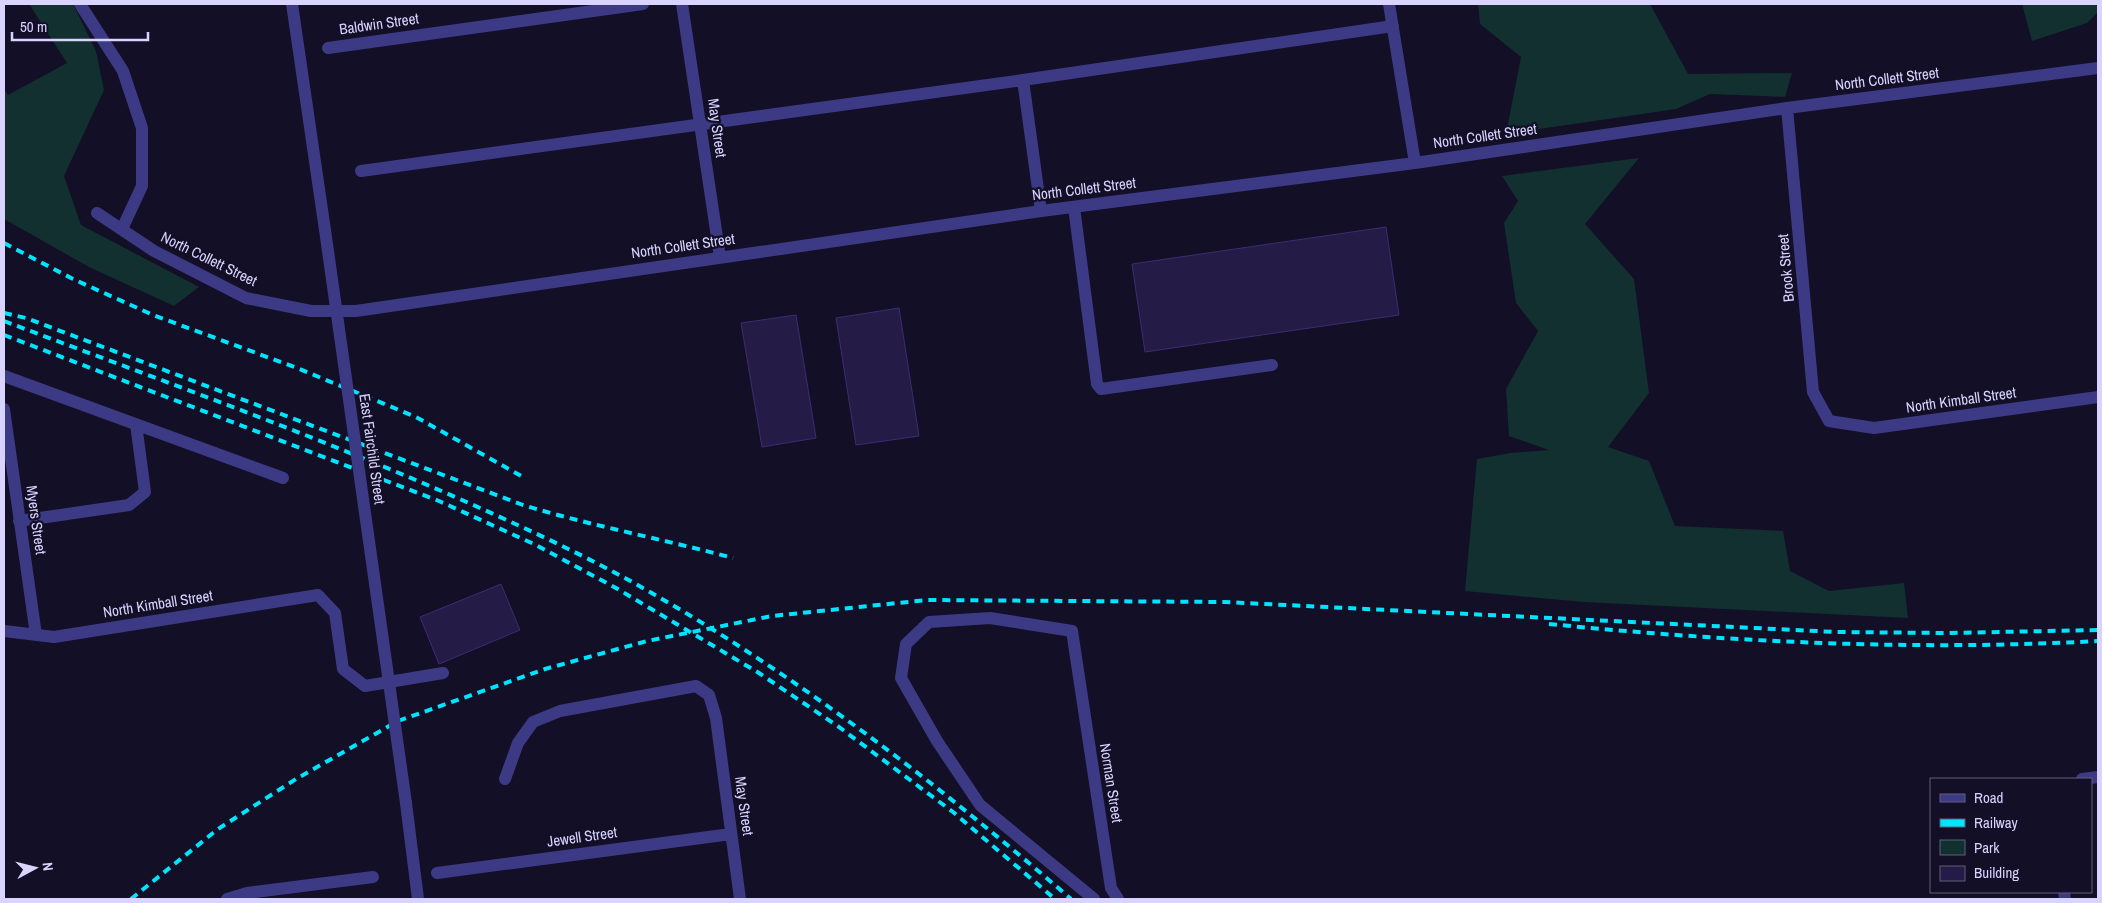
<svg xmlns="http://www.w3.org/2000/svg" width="2102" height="903" viewBox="0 0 2102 903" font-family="'Archivo Narrow',sans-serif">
<rect width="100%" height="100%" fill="#130f26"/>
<path fill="#12302f" d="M29 4H73L96 51 104 90 64 176 81 225 199 287 174 306 89 267 4 219V89L8 95 67 63Z
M1478 4H1650L1688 74 1792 73 1785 97 1710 94 1676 109 1506 134 1521 57 1480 24Z
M2022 4H2098V12L2087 23 2032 41Z
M1639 158 1585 224 1634 279 1649 393 1608 447 1649 461 1675 526 1783 531 1790 571 1829 591 1904 583 1908 618 1584 602 1465 591 1477 459 1510 453 1549 450 1509 436 1506 389 1538 331 1516 303 1504 223 1518 201 1502 176Z"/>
<path fill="#241b47" stroke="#3b2d73" d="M1386 227 1399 315 1145 352 1132 264Z
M899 308 919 436 856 445 836 318Z
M796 315 816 438 762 447 741 323Z
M501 584 520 630 439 664 420 617Z"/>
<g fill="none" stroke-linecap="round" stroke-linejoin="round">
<path stroke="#3d3a85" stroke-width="12" d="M80 4 123 71 142 128V186L122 229
M292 4 325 230
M682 4 720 257
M1389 4 1415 163
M328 48 643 4
M1023 80 1041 211
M1787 108 1813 392 1829 421 1874 428 2098 397
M361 171 1023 80 1393 26
M1074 207 1097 384 1101 389 1272 365
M97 213 154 251 246 298 311 311H356L1041 211 1415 163 1787 108 2098 68
M4 376 283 478
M4 409 36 635
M19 521 129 505 145 492 136 424
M4 631 54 637 318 595 335 613 343 669 365 686 443 673
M505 779 518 743 533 722 560 711 696 686 709 695 716 718 740 899
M2082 779 2098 777
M406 803 418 899
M437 873 731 834
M2064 892 2065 899
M227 899 247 893 373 877
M1094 899 980 805 937 741 901 678 906 644 929 622 990 618 1072 631 1111 888 1118 899"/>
<path stroke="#00e5ff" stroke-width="4" stroke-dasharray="8 6" stroke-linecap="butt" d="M4 243 73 279 153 315 297 368 416 417 523 477
M4 313 26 318 523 505C592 526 663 539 733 558
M4 321C157 379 312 434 462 500 525 528 589 557 650 592 802 679 939 785 1071 899
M4 335 439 501 536 545 616 588 759 673 839 727 953 812 1055 899
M1549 624C1732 642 1914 651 2098 641
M131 899 218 829 296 779 398 721 545 669 647 641 772 616 927 600 1224 602 1836 632 1948 633 2098 630"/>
<path stroke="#3d3a85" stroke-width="12" d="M325 230 406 803"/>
</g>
<g text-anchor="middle" stroke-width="4.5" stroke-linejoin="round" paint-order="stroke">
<g font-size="15" fill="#d9d4ff" stroke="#130f26">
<text transform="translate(379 24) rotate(-8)" y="5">Baldwin Street</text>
<text transform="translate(1887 79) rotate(-7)" y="5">North Collett Street</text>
<text transform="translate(717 128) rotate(82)" y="5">May Street</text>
<text transform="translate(1485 136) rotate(-8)" y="5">North Collett Street</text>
<text transform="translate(1084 189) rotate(-7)" y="5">North Collett Street</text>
<text transform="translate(683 246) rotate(-8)" y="5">North Collett Street</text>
<text transform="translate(209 259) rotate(26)" y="5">North Collett Street</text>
<text transform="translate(1786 268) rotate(-95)" y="5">Brook Street</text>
<text transform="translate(1961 400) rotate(-8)" y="5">North Kimball Street</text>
<text transform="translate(372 449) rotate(82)" y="5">East Fairchild Street</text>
<text transform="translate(36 520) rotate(82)" y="5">Myers Street</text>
<text transform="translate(158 604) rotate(-9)" y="5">North Kimball Street</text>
<text transform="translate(1111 783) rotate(81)" y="5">Norman Street</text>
<text transform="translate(744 806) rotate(82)" y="5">May Street</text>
<text transform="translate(582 837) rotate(-8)" y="5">Jewell Street</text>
</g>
</g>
<rect width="2102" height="903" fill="none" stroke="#d9d4ff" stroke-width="10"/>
<rect x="1930" y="778" width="162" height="115" fill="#130f26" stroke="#625e7d"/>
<rect x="1940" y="794" width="25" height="8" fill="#3d3a85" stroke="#625e7d"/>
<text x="1974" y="803" font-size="15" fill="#d9d4ff">Road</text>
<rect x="1940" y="819" width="25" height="8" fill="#00e5ff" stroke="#625e7d"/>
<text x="1974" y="828" font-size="15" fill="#d9d4ff">Railway</text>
<rect x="1940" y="840" width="25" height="15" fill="#12302f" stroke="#625e7d"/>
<text x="1974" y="853" font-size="15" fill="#d9d4ff">Park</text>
<rect x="1940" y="866" width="25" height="15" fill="#241b47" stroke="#625e7d"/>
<text x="1974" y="878" font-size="15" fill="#d9d4ff">Building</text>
<g transform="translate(35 868) rotate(83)" stroke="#130f26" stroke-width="4" paint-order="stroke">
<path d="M0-4L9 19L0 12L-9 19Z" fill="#d9d4ff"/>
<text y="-8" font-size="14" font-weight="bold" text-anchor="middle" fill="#d9d4ff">N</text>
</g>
<path d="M12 32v8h136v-8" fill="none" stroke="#d9d4ff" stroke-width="2.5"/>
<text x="20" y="32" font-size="15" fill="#d9d4ff" stroke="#130f26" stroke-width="4" paint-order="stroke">50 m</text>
</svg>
